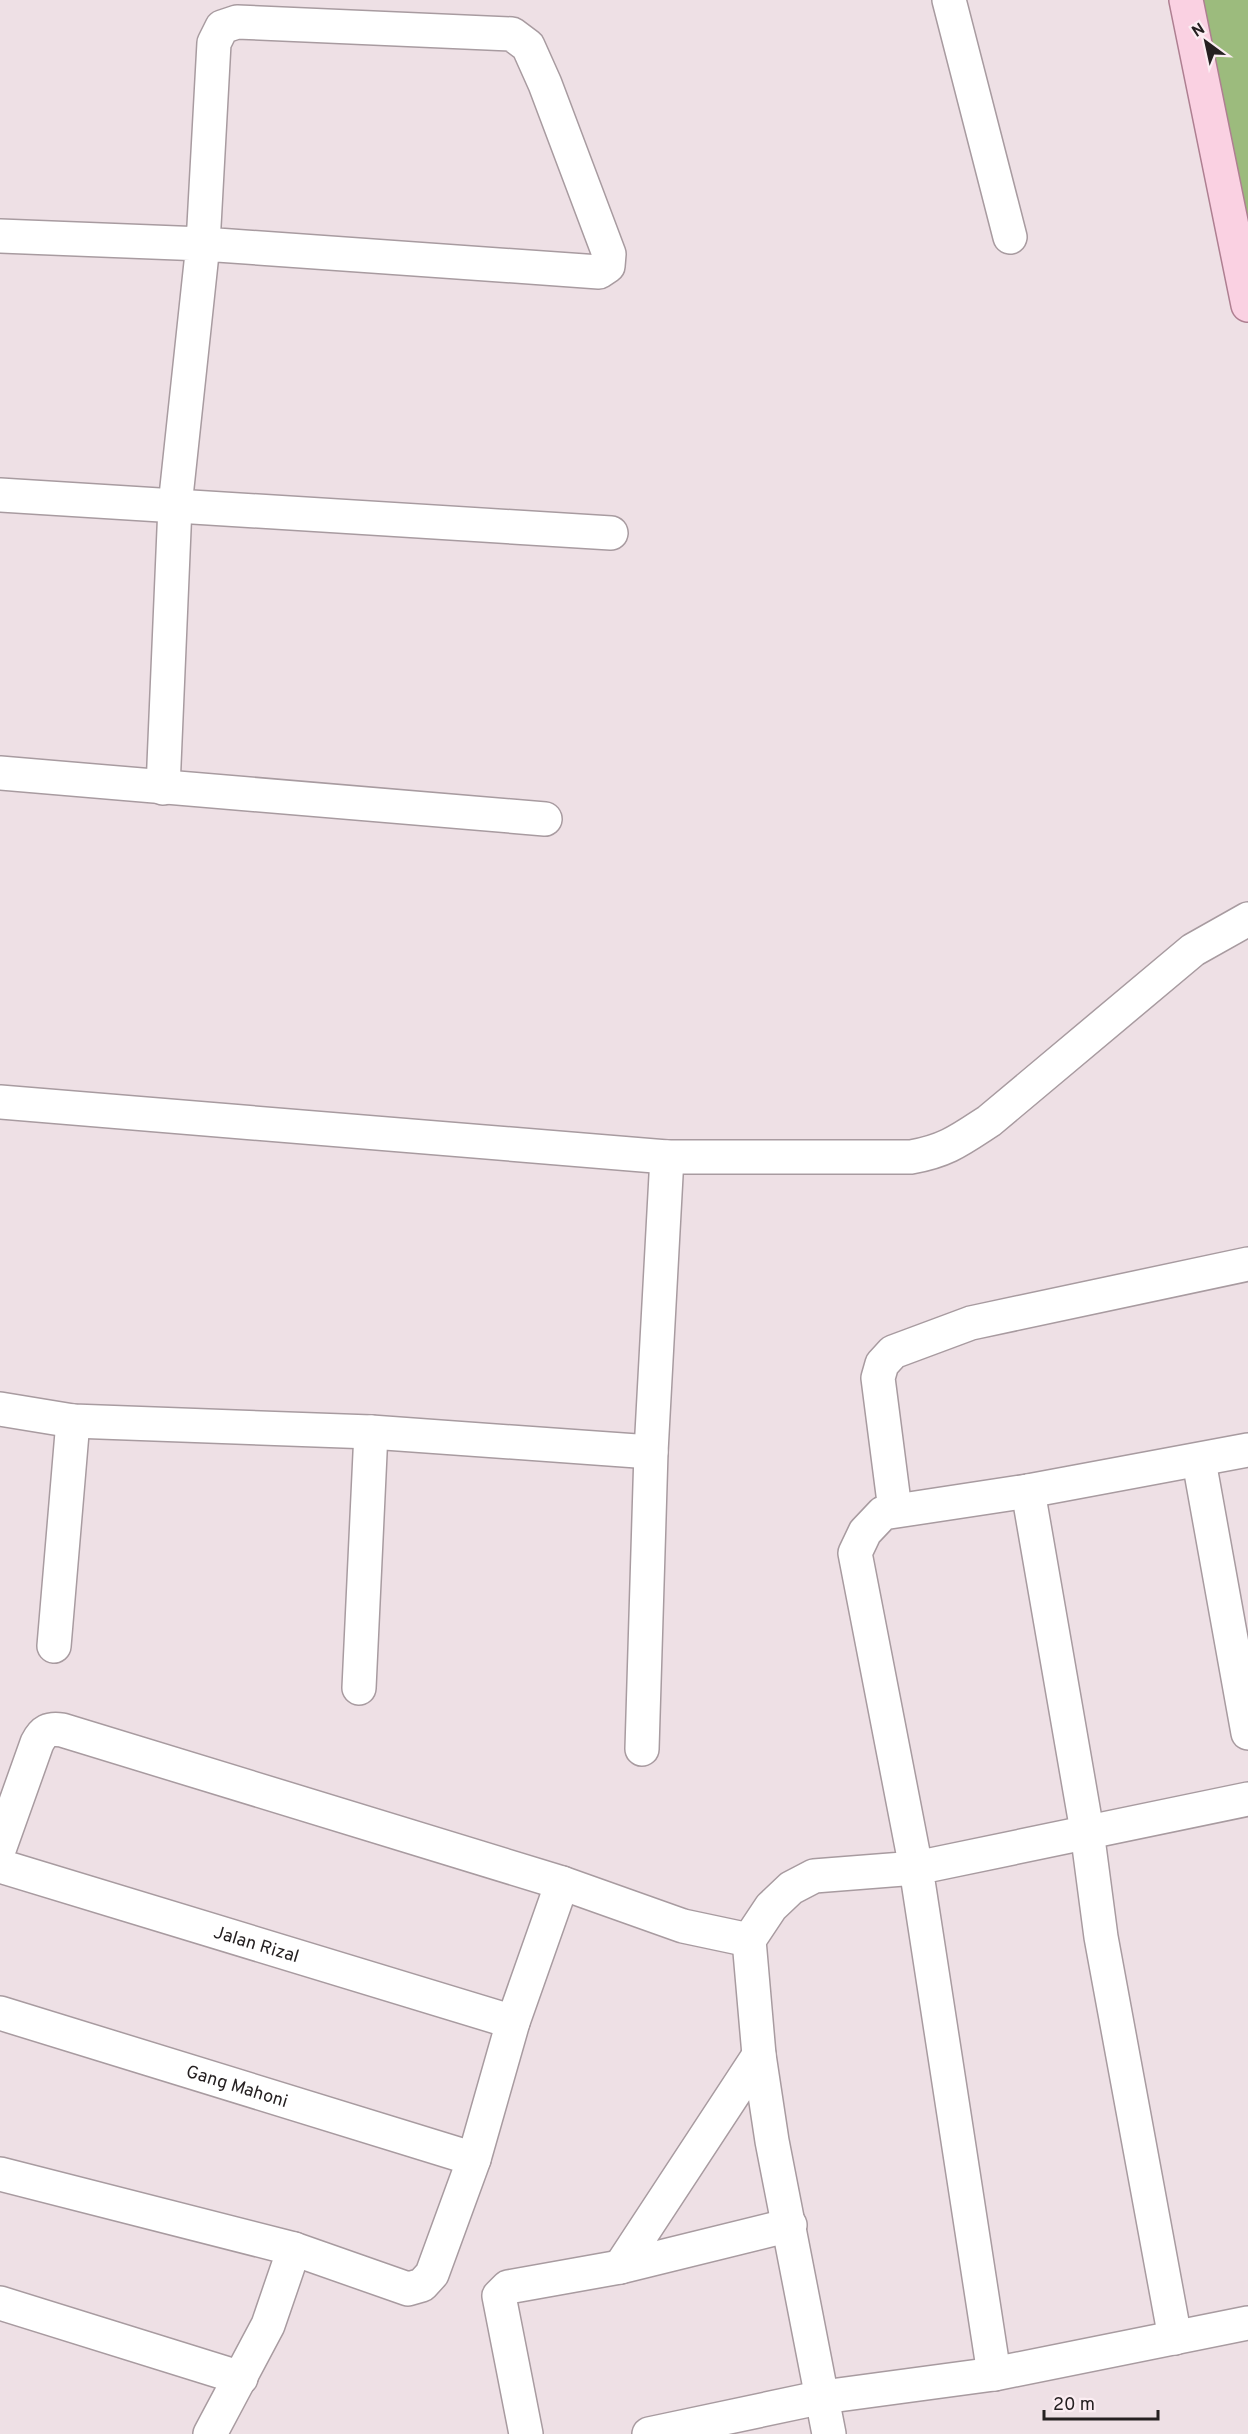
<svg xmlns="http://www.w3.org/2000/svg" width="1248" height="2434" viewBox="0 0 1248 2434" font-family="Overpass,sans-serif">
<rect width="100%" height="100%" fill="#eee0e5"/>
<path fill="#9cbb7d" d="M1184 0H1248V313Z"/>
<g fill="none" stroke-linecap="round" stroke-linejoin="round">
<defs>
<g id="minor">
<path d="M949 0 1010 237"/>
<path d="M0 236 203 244 599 272 608 266 609 254 545 84 528 46 512 34 237 22 222 27 214 43 203 244 175 506 163 788"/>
<path d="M0 495 611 533"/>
<path d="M0 773 545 819"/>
<path d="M0 1102 667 1157H911C946 1151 960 1140 989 1121L1193 950 1248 919"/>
<path d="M0 1409 73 1421 371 1432 651 1452"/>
<path d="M1199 1461 1248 1733"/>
<path d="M1028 1491 1087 1831 1101 1937 1175 2338"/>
<path d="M895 1510 878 1378 882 1364 893 1352 971 1323 1248 1264"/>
<path d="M54 1646 73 1421"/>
<path d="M359 1688 371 1432"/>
<path d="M642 1749 651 1452 667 1157"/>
<path d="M0 1847 37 1743C43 1731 49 1728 62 1730L562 1883 513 2022 474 2159 432 2274 422 2285 408 2289 294 2249"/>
<path id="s1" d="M0 1866 513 2022"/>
<path d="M562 1883 683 1926 749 1940"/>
<path id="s2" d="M0 2013 474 2159"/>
<path d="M759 2055 620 2267 790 2225"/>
<path d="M0 2174 294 2249 268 2325 210 2434"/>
<path d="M0 2303 241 2378"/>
<path d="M994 2374 916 1868 1248 1799"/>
<path d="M526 2434 499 2296 508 2287 620 2267"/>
<path d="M649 2434 823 2397 994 2374 1248 2323"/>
<path d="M829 2434 772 2141 759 2055 749 1940 771 1907 791 1888 814 1876 916 1868 855 1553 865 1532 883 1513 1028 1491 1248 1450"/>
</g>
<path id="major" d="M1186 0 1248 305"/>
</defs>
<use href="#minor" stroke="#a89ba0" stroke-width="36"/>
<use href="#major" stroke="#ae7f91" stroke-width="36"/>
<use href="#minor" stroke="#fff" stroke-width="33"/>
<use href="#major" stroke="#fad1e2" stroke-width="33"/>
</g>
<g text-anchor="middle" stroke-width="4.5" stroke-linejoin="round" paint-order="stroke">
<g font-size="18" fill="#252021" stroke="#fbedf2">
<text dy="6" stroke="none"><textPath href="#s1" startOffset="268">Jalan Rizal</textPath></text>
<text dy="6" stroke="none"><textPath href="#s2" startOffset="248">Gang Mahoni</textPath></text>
</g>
</g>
<g transform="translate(1206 42) rotate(327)" stroke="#fbedf2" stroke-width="4.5" paint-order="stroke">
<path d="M0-4.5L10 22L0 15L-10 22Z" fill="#252021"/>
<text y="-9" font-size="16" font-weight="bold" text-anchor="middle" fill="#252021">N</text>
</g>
<path d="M1044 2410v9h114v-9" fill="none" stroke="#252021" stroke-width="3"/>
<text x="1053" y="2410" font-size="18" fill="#252021" stroke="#fbedf2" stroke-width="4.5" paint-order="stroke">20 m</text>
</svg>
